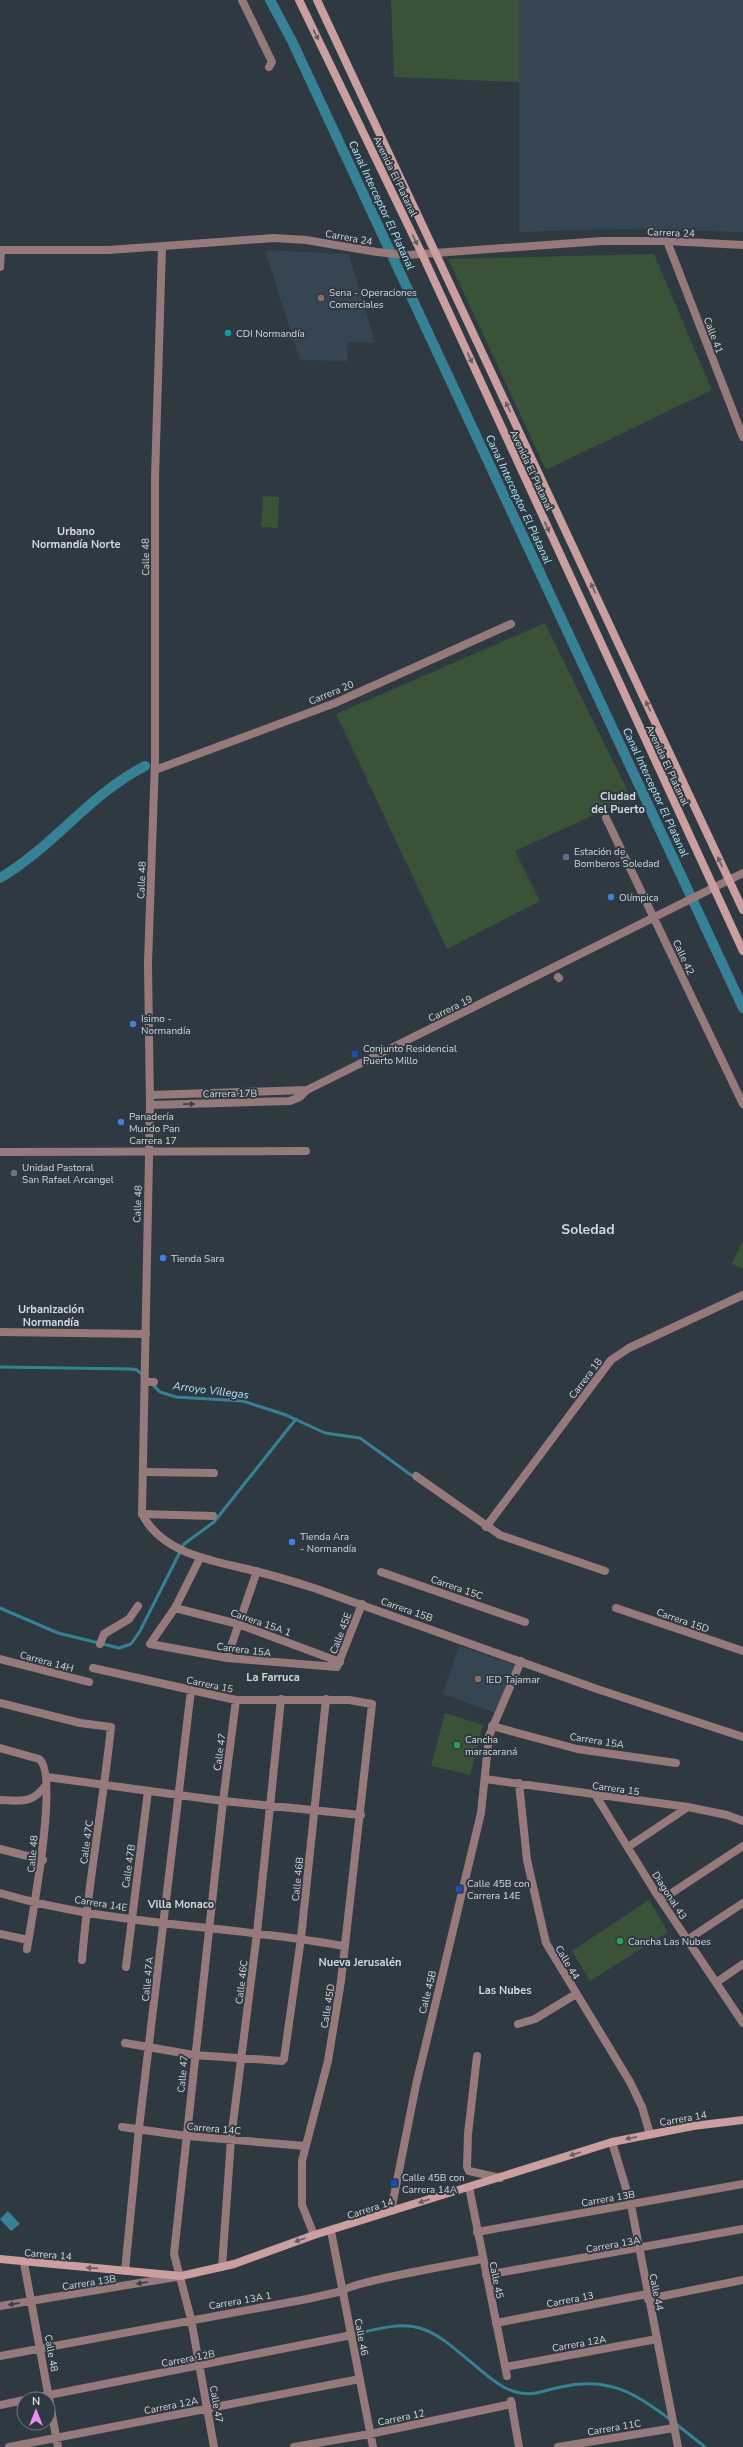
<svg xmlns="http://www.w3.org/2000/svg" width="743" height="2447" viewBox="0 0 743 2447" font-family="'Nunito Sans',sans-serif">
<rect width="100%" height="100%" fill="#2f3942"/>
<path fill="#364552" d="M519 0H743V232L623 229 519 232Z
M265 250 349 254 375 343 347 342 348 361 300 360Z
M459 1646 515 1665 495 1713 443 1694Z"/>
<path fill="#395238" d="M391 0H519V82L394 77Z
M654 254 712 390 546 470 448 259Z
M263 496 279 497 278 528 261 527Z
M545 623 631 798 515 851 540 901 447 949 336 714Z
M743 1241V1269L732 1264Z
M445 1713 483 1725 470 1775 431 1766Z
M649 1900 668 1932 590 1981 572 1951Z"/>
<path fill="#378196" d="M8 2211 20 2224 11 2231 0 2219Z"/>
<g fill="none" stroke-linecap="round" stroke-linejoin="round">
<path stroke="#378196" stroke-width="3" d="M0 1367 131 1369 137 1370 144 1376
M152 1384 160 1392 176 1397 243 1401 286 1415 325 1433 360 1438 411 1475
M0 1608 58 1633 119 1648 131 1644 140 1631 184 1544 214 1522 296 1419
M353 2335C420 2316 428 2326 478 2368 490 2378 501 2388 516 2392 533 2397 545 2390 561 2387 608 2376 636 2393 672 2421
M676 2424 705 2447"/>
<path stroke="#378196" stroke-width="10" d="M270 0 292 41 743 1008
M0 878C53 847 90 794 145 766"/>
<path stroke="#96797a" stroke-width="8" d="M242 0 272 62 269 67
M667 241 743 437
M0 267 1 250
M155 770 335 703 511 624
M606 818 743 1104
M558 977 559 978
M150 1095 307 1090 743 873
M150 1105 290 1101 300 1097 307 1090
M0 1152 306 1151
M0 1332 146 1334
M145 1382H154
M143 1472 214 1473
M416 1476 500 1535 605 1571
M142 1514 213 1516
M486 1527 611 1360 629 1348 743 1295
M200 1558 175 1608 150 1644 227 1658 337 1667 362 1604
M381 1572 525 1622
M175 1608 238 1624 340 1662
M616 1608 743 1651
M100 1644 104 1634 129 1619 138 1606
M227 1658 257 1571
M0 1659 89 1682
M93 1668 236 1700H349L372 1704 341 1981 328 2061 302 2161V2205L314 2235
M0 1703 80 1723 111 1727C103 1805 88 1882 82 1960
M492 1726 577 1749 676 1763
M0 1748 39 1759C60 1773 31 1922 27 1949
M47 1777 223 1801 361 1815
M485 1779 688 1807 727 1815 743 1821
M519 1783 527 1860 546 1943 630 2082 642 2107 650 2134
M596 1796 654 1890 743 2023
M0 1800C22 1801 32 1804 46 1785
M628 1847 688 1807
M0 1849 43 1860
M0 1893C111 1926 230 1925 344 1946
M661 1900 743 1846
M0 1934 28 1940
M687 1940 743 1903
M126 1967 148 1791
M717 1982 743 1964
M518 2024 535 2019 576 1994
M125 2043 194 2055 282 2061 284 2059 301 1938 326 1699
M477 2056 468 2134 467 2167 469 2171 500 2178
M122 2127 187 2136 305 2146
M469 2187 507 2376
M331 2231 373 2447
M477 2232 743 2184
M24 2263 58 2447
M222 2267 231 2139 257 1933 281 1699
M125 2271 139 2128 191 1690
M486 2275 743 2229
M648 2299 743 2280
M0 2306 176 2277
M496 2323 647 2294
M0 2356 307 2299 343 2291C350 2282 463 2263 482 2259
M505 2367 657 2339
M29 2399 352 2335
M511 2401 519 2447
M0 2405 24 2400
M9 2447 360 2379
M214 2447 191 2319 174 2254 223 1801 236 1700
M294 2447 370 2434 512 2404
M558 2447 674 2428"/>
<path stroke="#96797a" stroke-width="8" d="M162 247 155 478V761L148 963 150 1105 142 1514C163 1555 215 1561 255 1571 275 1576 295 1582 314 1588L597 1689 743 1737
M0 250H109L274 238 306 240 377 252 407 255 602 241H667L743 245
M612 2142 631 2205 678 2447
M391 2211 416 2085 481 1813 489 1736 521 1661"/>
<path stroke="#cb9ea0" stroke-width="8" d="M299 0 422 254 743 951
M317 0 743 910
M0 2259 181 2276 234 2264 314 2235 612 2142 693 2126 743 2120"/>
</g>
<defs><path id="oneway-solid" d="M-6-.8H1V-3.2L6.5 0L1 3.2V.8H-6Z"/></defs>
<g fill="#665c63">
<use href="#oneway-solid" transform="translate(316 35) rotate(63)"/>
<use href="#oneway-solid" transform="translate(415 240) rotate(64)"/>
<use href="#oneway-solid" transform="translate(470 358) rotate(65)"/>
<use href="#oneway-solid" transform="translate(508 407) rotate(-115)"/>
<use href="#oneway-solid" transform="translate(547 527) rotate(65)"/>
<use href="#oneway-solid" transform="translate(593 588) rotate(-115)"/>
<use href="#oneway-solid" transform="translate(648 706) rotate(-115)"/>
<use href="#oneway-solid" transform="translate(720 862) rotate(-115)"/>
<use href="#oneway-solid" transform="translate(631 2138) rotate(168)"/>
<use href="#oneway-solid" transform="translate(575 2154) rotate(163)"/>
<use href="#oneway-solid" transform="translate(424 2201) rotate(163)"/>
<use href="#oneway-solid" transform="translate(300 2240) rotate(160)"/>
<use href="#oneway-solid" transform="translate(92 2268) rotate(-176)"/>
</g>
<g fill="#393f48">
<use href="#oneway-solid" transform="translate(189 1104) rotate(-1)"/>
<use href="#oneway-solid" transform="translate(142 2283) rotate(171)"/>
<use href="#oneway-solid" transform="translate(14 2304) rotate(171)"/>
</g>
<g fill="#8d6e63" stroke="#2f3942" stroke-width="1.5">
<circle cx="321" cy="298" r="4"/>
<circle cx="478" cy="1679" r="4"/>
</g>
<circle fill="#0f9aa8" stroke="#2f3942" stroke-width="1.5" cx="228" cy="333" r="4"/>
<circle fill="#5c6f8a" stroke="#2f3942" stroke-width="1.5" cx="566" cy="857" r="4"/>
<g fill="#3f7fe0" stroke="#2f3942" stroke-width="1.5">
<circle cx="611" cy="897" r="4"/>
<circle cx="133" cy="1024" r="4"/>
<circle cx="121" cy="1122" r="4"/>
<circle cx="163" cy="1258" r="4"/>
<circle cx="292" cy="1542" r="4"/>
</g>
<g fill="#1a4fb4" stroke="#2f3942" stroke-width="1.5">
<rect x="351" y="1050" width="8" height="8" rx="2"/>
<rect x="455" y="1885" width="8" height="8" rx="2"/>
<rect x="390" y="2179" width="8" height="8" rx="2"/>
</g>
<circle fill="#6b7280" stroke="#2f3942" stroke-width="1.5" cx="14" cy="1173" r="4"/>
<g fill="#2e9e5b" stroke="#2f3942" stroke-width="1.5">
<circle cx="457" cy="1745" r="4"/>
<circle cx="620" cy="1941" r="4"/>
</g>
<g text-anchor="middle" stroke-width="4" stroke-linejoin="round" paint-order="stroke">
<g font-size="10" fill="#d2d8de" stroke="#2f3942">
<text transform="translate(396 176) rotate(64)" y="4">Avenida El Platanal</text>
<text transform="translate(671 232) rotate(2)" y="4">Carrera 24</text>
<text transform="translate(349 237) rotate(10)" y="4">Carrera 24</text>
<text transform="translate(714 335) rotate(69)" y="4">Calle 41</text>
<text transform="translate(532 470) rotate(65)" y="4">Avenida El Platanal</text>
<text transform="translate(145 557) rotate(-91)" y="4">Calle 48</text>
<text transform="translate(331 692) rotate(-22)" y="4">Carrera 20</text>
<text transform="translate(668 765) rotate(65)" y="4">Avenida El Platanal</text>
<text transform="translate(141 880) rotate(-88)" y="4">Calle 48</text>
<text transform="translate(684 957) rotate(65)" y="4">Calle 42</text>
<text transform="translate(450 1008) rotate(-26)" y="4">Carrera 19</text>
<text transform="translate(230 1093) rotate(-1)" y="4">Carrera 17B</text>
<text x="153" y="1144">Carrera 17</text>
<text transform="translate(137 1204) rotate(-88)" y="4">Calle 48</text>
<text transform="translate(585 1378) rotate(-53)" y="4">Carrera 18</text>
<text transform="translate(457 1587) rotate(19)" y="4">Carrera 15C</text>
<text transform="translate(407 1609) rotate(19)" y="4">Carrera 15B</text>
<text transform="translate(683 1620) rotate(19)" y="4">Carrera 15D</text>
<text transform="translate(261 1622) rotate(19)" y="4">Carrera 15A 1</text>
<text transform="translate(340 1633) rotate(-69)" y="4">Calle 45E</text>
<text transform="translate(244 1649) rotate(7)" y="4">Carrera 15A</text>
<text transform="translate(47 1661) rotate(15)" y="4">Carrera 14H</text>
<text transform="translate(210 1684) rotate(12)" y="4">Carrera 15</text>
<text transform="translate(597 1740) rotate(9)" y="4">Carrera 15A</text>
<text transform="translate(219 1752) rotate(-82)" y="4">Calle 47</text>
<text transform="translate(616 1788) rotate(8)" y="4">Carrera 15</text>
<text transform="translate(86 1842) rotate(-82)" y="4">Calle 47C</text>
<text transform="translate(32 1854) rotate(-85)" y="4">Calle 48</text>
<text transform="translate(128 1866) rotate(-82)" y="4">Calle 47B</text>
<text transform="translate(297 1879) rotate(-84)" y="4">Calle 46B</text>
<text transform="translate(670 1895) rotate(57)" y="4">Diagonal 43</text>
<text transform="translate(101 1903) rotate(9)" y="4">Carrera 14E</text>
<text transform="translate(568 1962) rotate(59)" y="4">Calle 44</text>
<text transform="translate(147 1979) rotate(-84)" y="4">Calle 47A</text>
<text transform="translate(241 1982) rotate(-83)" y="4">Calle 46C</text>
<text transform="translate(427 1992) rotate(-76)" y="4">Calle 45B</text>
<text transform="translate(327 2006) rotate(-81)" y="4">Calle 45D</text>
<text transform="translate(182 2074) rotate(-85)" y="4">Calle 47</text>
<text transform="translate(683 2118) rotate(-10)" y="4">Carrera 14</text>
<text transform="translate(214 2128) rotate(5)" y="4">Carrera 14C</text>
<text transform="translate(608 2198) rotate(-10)" y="4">Carrera 13B</text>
<text transform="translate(370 2208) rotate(-18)" y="4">Carrera 14</text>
<text transform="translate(613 2244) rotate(-10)" y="4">Carrera 13A</text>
<text transform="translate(48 2254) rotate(5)" y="4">Carrera 14</text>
<text transform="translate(497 2280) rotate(78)" y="4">Calle 45</text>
<text transform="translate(89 2282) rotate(-9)" y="4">Carrera 13B</text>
<text transform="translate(657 2292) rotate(78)" y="4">Calle 44</text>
<text transform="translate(570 2299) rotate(-11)" y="4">Carrera 13</text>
<text transform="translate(240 2300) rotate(-10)" y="4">Carrera 13A 1</text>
<text transform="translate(362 2337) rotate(79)" y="4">Calle 46</text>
<text transform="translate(579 2343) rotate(-10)" y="4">Carrera 12A</text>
<text transform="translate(52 2353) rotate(80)" y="4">Calle 48</text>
<text transform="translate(188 2358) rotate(-11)" y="4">Carrera 12B</text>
<text transform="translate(217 2404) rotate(80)" y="4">Calle 47</text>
<text transform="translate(171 2405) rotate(-11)" y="4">Carrera 12A</text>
<text transform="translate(401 2417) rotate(-12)" y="4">Carrera 12</text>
<text transform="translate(614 2427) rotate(-10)" y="4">Carrera 11C</text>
</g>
<g font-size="10" fill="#d2d8de" stroke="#2f3942" text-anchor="start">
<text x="329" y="296">Sena - Operaciones<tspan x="329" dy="12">Comerciales</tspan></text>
<text x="236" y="337">CDI Normandía</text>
<text x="574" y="855">Estación de<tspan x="574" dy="12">Bomberos Soledad</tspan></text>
<text x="619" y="901">Olímpica</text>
<text x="141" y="1022">Isimo -<tspan x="141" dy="12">Normandía</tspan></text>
<text x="363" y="1052">Conjunto Residencial<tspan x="363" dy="12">Puerto Millo</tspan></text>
<text x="129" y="1120">Panadería<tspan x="129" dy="12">Mundo Pan</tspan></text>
<text x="22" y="1171">Unidad Pastoral<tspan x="22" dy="12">San Rafael Arcangel</tspan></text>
<text x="171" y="1262">Tienda Sara</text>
<text x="300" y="1540">Tienda Ara<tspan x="300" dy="12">- Normandía</tspan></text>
<text x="486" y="1683">IED Tajamar</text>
<text x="465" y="1743">Cancha<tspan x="465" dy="12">maracaraná</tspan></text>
<text x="467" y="1887">Calle 45B con<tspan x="467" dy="12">Carrera 14E</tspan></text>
<text x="628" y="1945">Cancha Las Nubes</text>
<text x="402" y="2181">Calle 45B con<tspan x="402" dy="12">Carrera 14A</tspan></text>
</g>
<g font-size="11" font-style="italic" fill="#ace7fb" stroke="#2f3942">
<text transform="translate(382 205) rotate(65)" y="4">Canal Interceptor El Platanal</text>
<text transform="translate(519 499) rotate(65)" y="4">Canal Interceptor El Platanal</text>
<text transform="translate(656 792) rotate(65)" y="4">Canal Interceptor El Platanal</text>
<text transform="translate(211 1390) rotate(7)" y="4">Arroyo Villegas</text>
</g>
<g font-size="11" font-weight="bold" fill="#d2d8de" stroke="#2f3942">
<text x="76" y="535">Urbano<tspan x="76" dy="13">Normandía Norte</tspan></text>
<text x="618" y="800">Ciudad<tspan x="618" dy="13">del Puerto</tspan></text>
<text x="51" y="1313">Urbanización<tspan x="51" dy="13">Normandía</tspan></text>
<text x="273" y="1681">La Farruca</text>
<text x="181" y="1908">Villa Monaco</text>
<text x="360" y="1966">Nueva Jerusalén</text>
<text x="505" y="1994">Las Nubes</text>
</g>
<g font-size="14" font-weight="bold" fill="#d2d8de" stroke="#2f3942">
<text x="588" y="1234">Soledad</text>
</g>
</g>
<g transform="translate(36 2411)"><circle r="19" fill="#2f3942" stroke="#707980"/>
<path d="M0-3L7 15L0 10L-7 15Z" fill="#eb8dfc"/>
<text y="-6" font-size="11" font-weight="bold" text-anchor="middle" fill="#d2d8de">N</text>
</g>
</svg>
